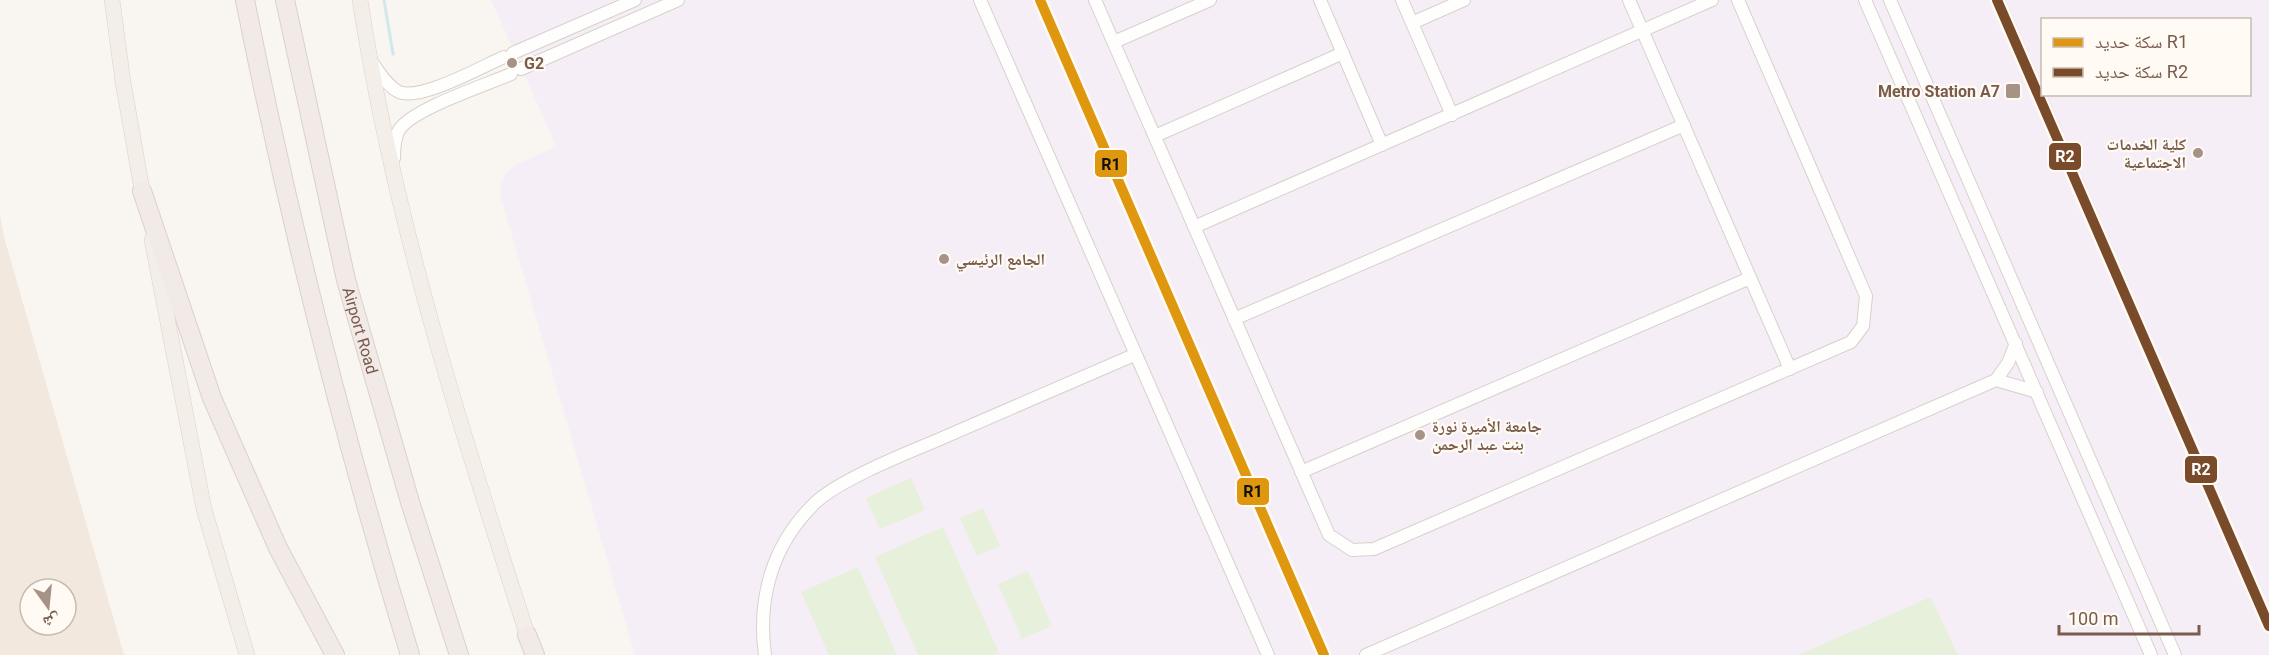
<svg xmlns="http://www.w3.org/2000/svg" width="2269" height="655" viewBox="0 0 2269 655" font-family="Roboto,'Noto Naskh Arabic',sans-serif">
<rect width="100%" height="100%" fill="#f9f5f0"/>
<path fill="#f2e8de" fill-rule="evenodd" d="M0 215 4 237 124 655H0ZM30 589H66V625H30Z"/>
<path fill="#f6eef6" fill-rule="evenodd" d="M491 0H2269V655H635L501 198V183L506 173 514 166 556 146ZM2042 20H2250V94H2042Z"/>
<path fill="#e7f0db" d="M911 478 925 510 880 529 866 498Z
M983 508 1000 546 977 556 960 518Z
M943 527 999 653 993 655H918L875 557Z
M858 567 897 655H829L801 592Z
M1028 571 1052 626 1022 639 998 584Z
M1931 598 1958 655H1798L1926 599Z"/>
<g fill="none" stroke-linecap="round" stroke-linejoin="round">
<path stroke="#d0e8ea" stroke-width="3" d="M384 0 393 54"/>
<defs>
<path id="minor" d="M980 0 1268 655
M1095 0 1329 535 1352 550 1374 549 1851 342 1863 326 1866 296 1738 0
M1320 0 1382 145
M1402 0 1452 115
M1629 0 1790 369
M1865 0 2151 655
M1890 0 2175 655
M1412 23 1464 0
M1114 42 1210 0
M513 53 635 0
M371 61C378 71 387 86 399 92 421 101 481 67 504 57
M521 69 678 0
M1155 136 1343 53
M394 158C394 149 394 139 399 130 412 109 486 85 511 74
M1194 227 1712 0
M1234 319 1684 125
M2016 343 2008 363 1996 380 2037 392
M1301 472 1750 278
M765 655C757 597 773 543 816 502 840 480 902 455 933 442 1000 413 1067 384 1134 355
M1366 655 1996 380"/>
<path id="major" d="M112 0 123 82 144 201
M360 0C394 221 462 434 531 646
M152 240 204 509 247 655"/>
<g id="highway">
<path d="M245 0C289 221 344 439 410 655"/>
<path id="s1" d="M285 0 346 280 410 502 459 655"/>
<path d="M142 191 212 398 278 548 335 655"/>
<path d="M527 635 535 655"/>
</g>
</defs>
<use href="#minor" stroke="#d7d1cb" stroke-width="14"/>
<use href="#major" stroke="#dad1cc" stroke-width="16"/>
<use href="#highway" stroke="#dad1cc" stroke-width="20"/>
<use href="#minor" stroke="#fefefd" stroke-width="12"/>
<use href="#major" stroke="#f3eee8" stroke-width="15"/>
<use href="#highway" stroke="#f2eae7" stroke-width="18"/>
<path stroke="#e6e3e7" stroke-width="1.5" d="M2005 0 2042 86
M2046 94 2269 611"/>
<defs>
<path id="rail-1" d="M1040 0 1324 655"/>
<path id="rail-2" d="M1997 0 2269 626"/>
</defs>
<use href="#rail-1" stroke="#fffaf3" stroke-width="15"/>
<use href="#rail-2" stroke="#fffaf3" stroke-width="15"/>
<use href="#rail-1" stroke="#de970f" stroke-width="10"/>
<use href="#rail-2" stroke="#7a4b2a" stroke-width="10"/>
</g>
<g fill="#a69286" stroke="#fffaf3" stroke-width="2">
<circle cx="512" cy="63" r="6"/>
<rect x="2005" y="83" width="16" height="16" rx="3"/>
<circle cx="2198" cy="153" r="6"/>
<circle cx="944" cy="259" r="6"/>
<circle cx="1420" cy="435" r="6"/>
</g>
<g text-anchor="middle" stroke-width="4.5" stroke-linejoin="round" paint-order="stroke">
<g font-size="16" font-weight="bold" fill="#7a5c4d" stroke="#fffaf3" text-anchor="start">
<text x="524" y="69">G2</text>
<text x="2000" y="97" text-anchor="end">Metro Station A7</text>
<text x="2186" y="150" text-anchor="end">كلية الخدمات<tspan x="2186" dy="18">الاجتماعية</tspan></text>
<text x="956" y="265">الجامع الرئيسي</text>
<text x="1432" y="432">جامعة الأميرة نورة<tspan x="1432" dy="18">بنت عبد الرحمن</tspan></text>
</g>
<g font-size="16" fill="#7a5c4d" stroke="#fffaf3">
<text dy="6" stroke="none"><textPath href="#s1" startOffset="339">Airport Road</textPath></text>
</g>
</g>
<g stroke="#fffaf3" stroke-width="2">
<rect x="2048" y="142" width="34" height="29" rx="6" fill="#7a4b2a"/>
<rect x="1094" y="149" width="34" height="29" rx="6" fill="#de970f"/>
<rect x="2184" y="455" width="34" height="29" rx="6" fill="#7a4b2a"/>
<rect x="1236" y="477" width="34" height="29" rx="6" fill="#de970f"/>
</g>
<g font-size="16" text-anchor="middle" font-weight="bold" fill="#fff">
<text x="2065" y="162">R2</text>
<text x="2201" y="475">R2</text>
</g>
<g font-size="16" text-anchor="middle" font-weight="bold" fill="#111">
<text x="1111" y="170">R1</text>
<text x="1253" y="497">R1</text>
</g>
<rect x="2041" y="18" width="210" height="78" fill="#fffaf3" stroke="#cabbb1" stroke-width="1.5"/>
<rect x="2053" y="38" width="30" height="9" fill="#de970f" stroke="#cabbb1" stroke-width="1.5"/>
<text x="2095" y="48" font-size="18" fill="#7a5c4d">سكة حديد R1</text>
<rect x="2053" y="68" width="30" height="9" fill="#7a4b2a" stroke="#cabbb1" stroke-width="1.5"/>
<text x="2095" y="78" font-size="18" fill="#7a5c4d">سكة حديد R2</text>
<g transform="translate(48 607) rotate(165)"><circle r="28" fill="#fffaf3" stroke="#cabbb1" stroke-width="1.5"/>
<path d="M0-4.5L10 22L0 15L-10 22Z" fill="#a69286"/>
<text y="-9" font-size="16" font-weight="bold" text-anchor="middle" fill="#7a5c4d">ش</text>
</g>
<path d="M2059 625v9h140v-9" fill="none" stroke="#7a5c4d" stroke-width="3"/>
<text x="2068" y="625" font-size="18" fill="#7a5c4d" stroke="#fffaf3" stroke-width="4.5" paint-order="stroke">100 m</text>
</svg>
